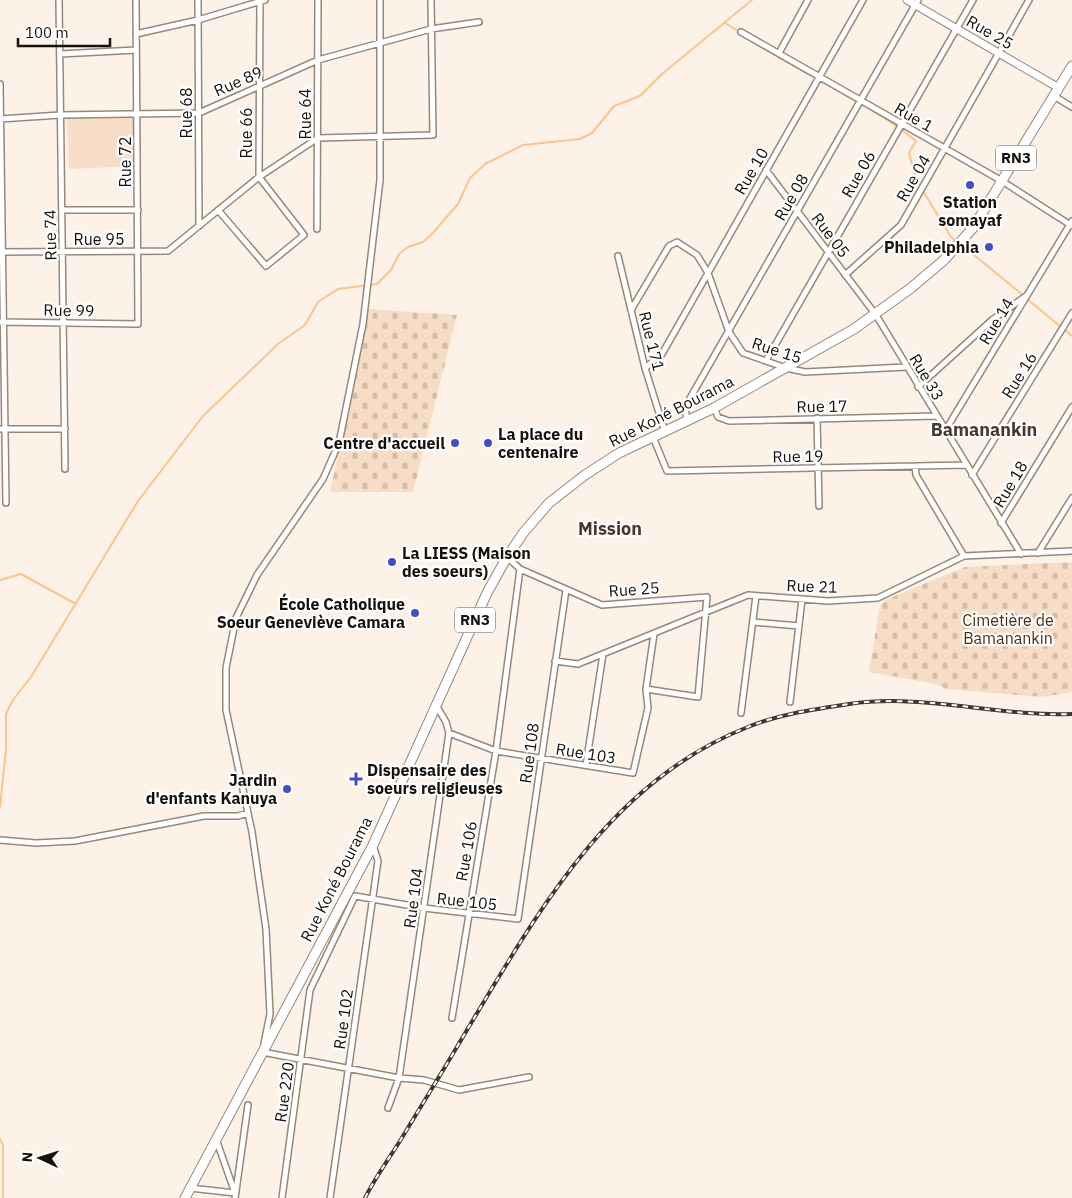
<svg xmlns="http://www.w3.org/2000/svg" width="1072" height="1198" viewBox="0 0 1072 1198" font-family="'IBM Plex Sans',sans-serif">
<defs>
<pattern id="cemetery-stones" width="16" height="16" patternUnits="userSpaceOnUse" patternTransform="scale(1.25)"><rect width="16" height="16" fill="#f7ddc6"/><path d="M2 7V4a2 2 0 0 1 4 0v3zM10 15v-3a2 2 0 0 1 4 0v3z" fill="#d3bda9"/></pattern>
</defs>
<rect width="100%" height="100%" fill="#fcf2e8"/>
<path fill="#f7ddc6" d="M134 113 136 166 69 169 67 115Z"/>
<path fill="url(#cemetery-stones)" d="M369 309 457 315 413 492H330Z
M1072 562V692L1042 697 946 689 936 684 869 672 880 606 885 600 965 567Z"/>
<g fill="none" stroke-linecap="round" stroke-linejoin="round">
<path stroke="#fbc48e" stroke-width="2" d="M725 23 740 32
M762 47C813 79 869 103 916 141L909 153 915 177 921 187
M923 191 951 237 956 241
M962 245 1024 296
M1027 299 1072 336
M0 580 21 574 74 603
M0 807 6 749V714L13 700 31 677 138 501 203 416 278 344 305 325 318 302 338 289 377 284 391 270 399 254 408 247 423 242 431 235 458 204 470 178 485 164 523 145 580 139 592 133 614 106 640 96 662 74 752 0
M0 1139 3 1145V1198"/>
<defs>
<path id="street" d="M59 0 65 469
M198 0 199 226
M741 32 1002 181 1072 226
M136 34 198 20 265 0
M779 53 808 0
M60 54 136 50
M0 84 6 503
M1054 96 1072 107
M0 119 60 115 199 113 318 60 431 29 479 22
M766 170 876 315 1021 554
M62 210H138
M218 210 266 266 304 235 259 177 260 0
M317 229 318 0
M0 252 168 251 259 177 318 138 433 135 431 0
M618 256 645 368 665 432
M845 275 901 225 1029 0
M631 310 669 246 677 242 697 255 708 273 729 332 743 353 786 368 805 372 906 367
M0 322 138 324 136 0
M766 361 973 0
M645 368 662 354 863 0
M918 387 992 320 1026 296
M714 408 718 417 729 421 936 416
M817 418 819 506
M687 421 685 407 918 0
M0 429H65
M945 431 1072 221
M653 437 667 471 966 465
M915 466 916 475 964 556
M972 475 1072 313
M1001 523 1072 407
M1038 553 1072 498
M507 557 520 569 602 605 707 597 698 697 646 689
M753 622 799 626
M555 661 578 664 748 595 828 601 878 598 964 556 1072 551
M790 702 802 599
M741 713 756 596
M449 733 496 751 633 773 648 708 646 689 654 634
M586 765 603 654
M0 840 36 843 75 841 204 816H238L248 813
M452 1018 496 751 520 569
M264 1044 270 1014 266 929 252 832 226 710V668L236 618 257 575 323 479 339 443 363 324 380 180V0
M262 1052 399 1078 424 1080 459 1090 529 1077
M388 1108 399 1078 449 733 446 722 436 705
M190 1188 235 1193 216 1139
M235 1198 248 1105
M282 1198 310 990 355 896 424 908 518 919 566 590
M330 1198 378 861 373 845"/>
<path id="secondary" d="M907 0 1059 88"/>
<path id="highway" d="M185 1198 373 845 487 593 507 557 524 532 549 503 585 475 619 453 714 408 854 329 911 288 944 260 973 228 1072 66"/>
</defs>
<use href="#street" stroke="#988879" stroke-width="8"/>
<use href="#secondary" stroke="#988879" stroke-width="9"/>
<use href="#highway" stroke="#988879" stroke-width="11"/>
<use href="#street" stroke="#fff" stroke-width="5"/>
<use href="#secondary" stroke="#fff" stroke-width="7"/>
<use href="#highway" stroke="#fff" stroke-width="9"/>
<defs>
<path id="rail" d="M365 1198C375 1178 388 1160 400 1141 421 1106 443 1071 464 1035 536 915 609 781 748 727 779 714 816 709 849 704 924 693 998 717 1072 714"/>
</defs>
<use href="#rail" stroke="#3f3832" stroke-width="4"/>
<use href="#rail" stroke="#fff" stroke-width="2" stroke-dasharray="5.5" stroke-linecap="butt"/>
</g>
<g fill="#464cc2" stroke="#fff" stroke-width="2">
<circle cx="970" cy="185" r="5"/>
<circle cx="989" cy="247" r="5"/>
<circle cx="455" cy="443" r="5"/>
<circle cx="488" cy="443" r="5"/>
<circle cx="392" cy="562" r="5"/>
<circle cx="415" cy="613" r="5"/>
<path d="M353.5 771.5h5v5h5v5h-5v5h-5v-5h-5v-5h5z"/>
<circle cx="287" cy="789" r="5"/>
</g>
<g text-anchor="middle" stroke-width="4.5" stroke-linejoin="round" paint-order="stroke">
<g fill="#fff" stroke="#5d5855" stroke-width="1">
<rect x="996" y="145.5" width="40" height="25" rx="4"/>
<rect x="455" y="607.5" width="40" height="25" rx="4"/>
</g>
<g font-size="15" font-weight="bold" fill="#17110c">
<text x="1016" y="163">RN3</text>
<text x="475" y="625">RN3</text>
</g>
<g font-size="16" fill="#17110c" stroke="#fff">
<text transform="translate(990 32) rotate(30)" y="6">Rue 25</text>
<text transform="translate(238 81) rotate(-24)" y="6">Rue 89</text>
<text transform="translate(186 113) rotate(-90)" y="6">Rue 68</text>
<text transform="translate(305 114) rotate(-90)" y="6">Rue 64</text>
<text transform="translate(914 117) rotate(30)" y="6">Rue 1</text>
<text transform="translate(246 133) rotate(-90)" y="6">Rue 66</text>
<text transform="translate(125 162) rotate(-90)" y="6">Rue 72</text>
<text transform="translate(751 171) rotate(-60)" y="6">Rue 10</text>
<text transform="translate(858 174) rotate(-60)" y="6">Rue 06</text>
<text transform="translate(913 178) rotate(-60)" y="6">Rue 04</text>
<text transform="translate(791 197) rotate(-60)" y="6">Rue 08</text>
<text transform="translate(50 235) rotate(-91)" y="6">Rue 74</text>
<text transform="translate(831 235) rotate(53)" y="6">Rue 05</text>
<text x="99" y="245">Rue 95</text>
<text transform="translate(69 310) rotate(1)" y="6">Rue 99</text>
<text transform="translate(996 321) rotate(-59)" y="6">Rue 14</text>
<text transform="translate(652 341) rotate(76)" y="6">Rue 171</text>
<text transform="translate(777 350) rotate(18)" y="6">Rue 15</text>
<text transform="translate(1019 375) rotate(-58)" y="6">Rue 16</text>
<text transform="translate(927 377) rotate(59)" y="6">Rue 33</text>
<text transform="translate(822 406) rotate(-1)" y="6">Rue 17</text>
<text transform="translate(671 411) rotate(-27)" y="6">Rue Koné Bourama</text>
<text transform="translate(798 456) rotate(-1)" y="6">Rue 19</text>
<text transform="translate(1010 484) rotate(-59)" y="6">Rue 18</text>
<text transform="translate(812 586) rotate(2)" y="6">Rue 21</text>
<text transform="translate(634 589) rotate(-4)" y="6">Rue 25</text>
<text transform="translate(529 753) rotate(-82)" y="6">Rue 108</text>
<text transform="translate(586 753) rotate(9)" y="6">Rue 103</text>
<text transform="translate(466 851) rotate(-80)" y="6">Rue 106</text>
<text transform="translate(336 879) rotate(-63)" y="6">Rue Koné Bourama</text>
<text transform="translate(413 898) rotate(-82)" y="6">Rue 104</text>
<text transform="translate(467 901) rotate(6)" y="6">Rue 105</text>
<text transform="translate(343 1019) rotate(-82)" y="6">Rue 102</text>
<text transform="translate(284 1092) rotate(-82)" y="6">Rue 220</text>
</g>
<g font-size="16" font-weight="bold" fill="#17110c" stroke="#fff" text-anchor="end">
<text x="970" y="208" text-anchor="middle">Station<tspan x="970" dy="18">somayaf</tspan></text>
<text x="979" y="253">Philadelphia</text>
<text x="498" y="440" text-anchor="start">La place du<tspan x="498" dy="18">centenaire</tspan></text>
<text x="445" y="449">Centre d'accueil</text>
<text x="402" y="559" text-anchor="start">La LIESS (Maison<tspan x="402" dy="18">des soeurs)</tspan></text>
<text x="405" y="610">École Catholique<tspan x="405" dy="18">Soeur Geneviève Camara</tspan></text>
<text x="367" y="776" text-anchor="start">Dispensaire des<tspan x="367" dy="18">soeurs religieuses</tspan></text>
<text x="277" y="786">Jardin<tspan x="277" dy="18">d'enfants Kanuya</tspan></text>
</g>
<g font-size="16" fill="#4c3012" stroke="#fff">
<text x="1008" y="626">Cimetière de<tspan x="1008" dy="18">Bamanankin</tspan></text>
</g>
<g font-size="18" font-weight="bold" fill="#47392c" stroke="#fff">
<text x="984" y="436">Bamanankin</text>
<text x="610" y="535">Mission</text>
</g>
</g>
<g transform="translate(40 1158) rotate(274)" stroke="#ffffff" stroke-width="4" paint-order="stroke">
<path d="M0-4L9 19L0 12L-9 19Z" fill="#17110c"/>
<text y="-8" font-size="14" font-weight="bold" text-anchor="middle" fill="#17110c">N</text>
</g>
<path d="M18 38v8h92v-8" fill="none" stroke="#17110c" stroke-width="2.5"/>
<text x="25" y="38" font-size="15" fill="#17110c" stroke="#ffffff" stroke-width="4" paint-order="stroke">100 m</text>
</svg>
